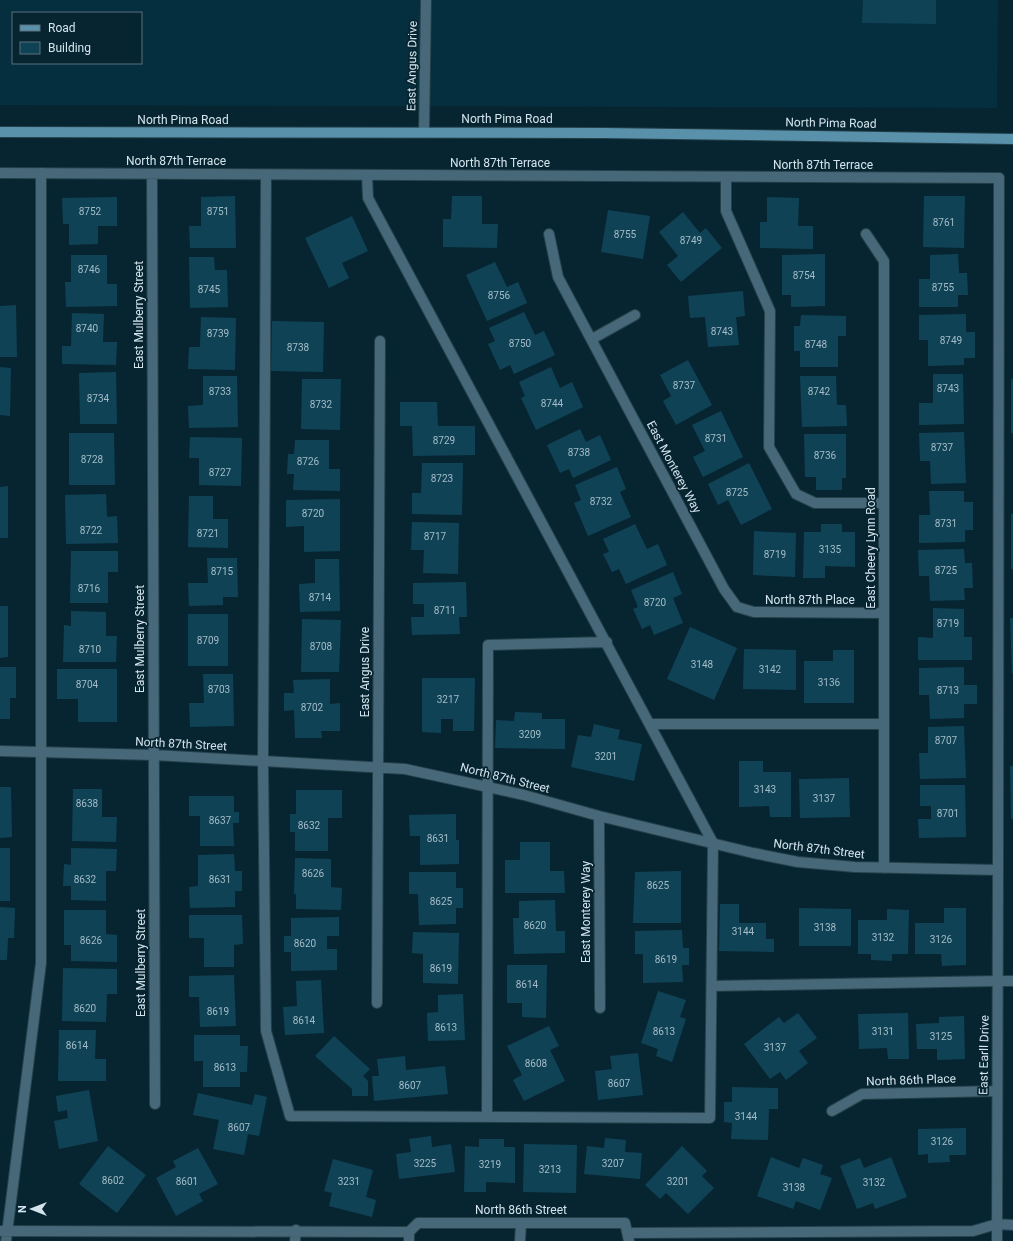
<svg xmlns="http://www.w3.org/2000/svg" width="1013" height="1241" viewBox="0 0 1013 1241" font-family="Roboto,sans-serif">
<rect width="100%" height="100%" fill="#072531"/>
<path fill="#052e3e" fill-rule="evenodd" d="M0 0H998L997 108 0 105ZM13 13H141V63H13Z"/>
<path fill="#104256" d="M863 0H936V24L862 23Z
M235 196 236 248H190L189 226H201V197Z
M452 196H482V224H498L497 248 443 247V219H451Z
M924 196H965L964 248 923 247Z
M117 197V226H98V244L69 245V224H63L62 198Z
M767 197 799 198 798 226H813V249L760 248V222H767Z
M608 210 650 216 643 259 601 252Z
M683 212 700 233 706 228 722 248 681 282 667 265 678 256 659 232Z
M352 216 368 251 342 263 349 278 329 288 305 238Z
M825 254V306L791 307V295H782V255Z
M958 254 959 273H967L968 295H958V307H919V279H930V255Z
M71 255H107V284H117V306L66 307 65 282H71Z
M189 257H214L215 270H227L228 307 190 308Z
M495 262 507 287 518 282 527 303 487 321 466 275Z
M743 291 745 316 736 317 739 345 708 347 705 317 690 318 688 296Z
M16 305 17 357H0V306Z
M524 312 535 335 544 331 555 355 514 374 510 365 500 370 488 344 495 341 489 328Z
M72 313 104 314 103 342H117L116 365 62 364V346H71Z
M966 314V332H975V358H964V365L928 366V340H919V315Z
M801 315 846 316V336H838V367H800V351H794V326H800Z
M201 317 236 318 235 370 188 369 189 347H200Z
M272 321 324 322 323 372 271 371Z
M688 360 712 405 676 425 663 401 671 396 660 375Z
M0 367 11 368 10 416 0 415Z
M551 367 560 388 572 382 583 407 536 430 521 398 525 396 519 382Z
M116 372 117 424H80L79 373Z
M933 374H963L964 424 919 425V403H933Z
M203 376H237L238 427 189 428 188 406 203 405Z
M800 376H836L837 405H846L847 426 802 427Z
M302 379H341L340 430 301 429Z
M1011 379H1013V433H1011Z
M400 402H437L438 426H475V455L413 456 412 426H400Z
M721 411 743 457 703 477 693 457 705 451 692 425Z
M580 429 586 442 600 435 611 460 573 478 569 469 560 473 547 445Z
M964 432 966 483 931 484 930 461H920L919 433Z
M69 433H114L115 485H69Z
M804 434H846V478H842V490H816V477H805Z
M190 437 242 438 241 486 199 485V458H189Z
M295 440H329V469H340V491L293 490 294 474H287L288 454H294Z
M422 463H463L462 515 412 514V493H421Z
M749 463 772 509 741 525 728 500 718 505 708 484Z
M617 467 626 489 620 492 631 517 588 536 574 503 581 500 575 485Z
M8 486V538H0V487Z
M929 491H964V502H973V530H965V542L919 543V515H930Z
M106 494 107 517 117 516 118 543 66 544 65 495Z
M189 496H213V519H228V548L188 547Z
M340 499V551L304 552V526L286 527V500Z
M1011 514H1013V569H1011Z
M412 522 459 523 458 574 423 573 424 550H411Z
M635 524 647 549 658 544 667 565 626 584 619 569 612 572 603 554 609 552 603 539Z
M821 524H842V532H855V567L825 566V578H803L804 532H821Z
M754 531 796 533 795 577 753 575Z
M964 549 965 563H972L973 588H964L965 600 930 601 929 576H919L918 550Z
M71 551H118V572H108V603H70Z
M207 558H237L238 597H223V605L189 606 188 583H208Z
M315 559H339L340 611 300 612 299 584 315 583Z
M673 572 682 594 673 598 683 623 654 635 650 625 642 629 633 609 638 607 631 590Z
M466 582 467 617H459L460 634 412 635 411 617H424V604H413V583Z
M0 606H8V657L0 658Z
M933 608 964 609V637H972V660H918V637L933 638Z
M71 611 106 612V636H117L116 662H63L64 625 71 626Z
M188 614H228V666H188Z
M1010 618H1013V673H1012Z
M302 619 341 620 339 672H301Z
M690 627 737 648 714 700 667 679Z
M744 649 796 650V690L743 689Z
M833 650H854V703H804V661H833Z
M0 667H16V698H10V719H0Z
M964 667V685H977V704H964V718L930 719 929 695H919V668Z
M57 669H117V722H78V699H57Z
M203 674H233L234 726 190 727 189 703H204Z
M422 678H475L474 731H453V719H441V733L422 732Z
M330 679V704L340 703V731H321L322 738H295L294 710 284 711V693H294L293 680Z
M515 712 542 713V719H565V749L495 748 496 720 514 721Z
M594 724 620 730 618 739 642 744 634 781 571 767 578 735 591 737Z
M964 726 966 778 920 779 919 753H928V727Z
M739 761H763V772H791V817H770L769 806 739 807Z
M1010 766H1013V819H1011Z
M849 778 850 817 800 818 799 779Z
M920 785H965L966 837 919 838 918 819H931V806H920Z
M0 787H11L12 837 0 838Z
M73 789H102V817H117L116 842 72 841Z
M296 790H342V818H328V851H295V832H290V814H296Z
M189 796H234V812H239V823H233L234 846H200V816H189Z
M456 814V840H459V864L420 865V836H410L409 815Z
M520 842H550V871H564L565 893H505V860H520Z
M0 848H10V901H0Z
M71 848 117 849 116 871H106V901L71 900V886H63L64 864 71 865Z
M234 854 235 871H242V891H235V907L190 908 189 887 198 886V855Z
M295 858 331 859V887L342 888 341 910 296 909V894H294Z
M681 871V923H633L635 872Z
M409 872H456V888H463V908H456V924L419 925 418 894H409Z
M555 900 556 931H565V953L514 954 513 918H519V901Z
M720 904H739V923H766V939H774V952L719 951Z
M0 907 15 908 14 938H8L7 960H0Z
M799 908 851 909V946H799Z
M944 908H966V965L942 966 941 954H915V923H944Z
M887 909 909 910 908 954H892V961L871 960V954H858V920H887Z
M64 910H106V934L117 935V962L71 961V945H64Z
M189 915H242L243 944 234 945V967H204V938H189Z
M339 917V936H327V949H337V970L291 971V952H284V936H291V918Z
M682 930 683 948H689V965H682L683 982 643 983V954H635V931Z
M413 932 459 933 458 984 423 983V954L412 953Z
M507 965H547L546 1018 522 1017V1003H507Z
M63 968 117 969V994H107L106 1022 62 1021Z
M234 975 236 1026 200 1027 199 997H189V976Z
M321 980 324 1033 285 1035 283 1007 297 1006 296 981Z
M658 991 686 1000 680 1017 686 1019 672 1062 656 1056 658 1049 641 1043Z
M463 994 465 1040 428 1041 427 1013 438 1012V995Z
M798 1013 817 1038 799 1051 808 1063 786 1080 780 1072 770 1079 744 1044 779 1017 784 1023Z
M908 1013 909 1059H888L887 1048 859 1049 858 1014Z
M964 1016 965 1059 937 1060V1049H917L916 1024 939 1023V1017Z
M549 1026 559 1046 550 1050 565 1081 524 1101 513 1080 522 1075 507 1046Z
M59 1030H96L95 1059H106V1081H58Z
M194 1035H240V1046H248L247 1072H240V1087H203V1061H194Z
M334 1036 370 1069 363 1076 368 1081V1096H352V1089L315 1056Z
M638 1053 643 1095 598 1100 595 1071 612 1069 610 1056Z
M405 1056 406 1070 445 1066 448 1094 374 1101 372 1076H379L377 1059Z
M732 1087 778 1088V1109H769L768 1140 731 1139 732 1123 724 1122V1102H732Z
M89 1090 98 1141 59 1149 54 1121 68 1118 67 1110 58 1112 56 1096Z
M198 1093 252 1105 255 1094 267 1097 259 1136 248 1134 244 1155 213 1149 219 1120 193 1115Z
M966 1128V1155H949L950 1162 928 1163V1154L918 1155V1129Z
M431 1136 432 1147 451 1144 455 1172 399 1179 396 1154 411 1152 409 1139Z
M605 1138 626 1140 625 1152 642 1153 640 1179 584 1174 587 1146 604 1148Z
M479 1139H504V1147H515V1183L486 1182V1192H464L465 1146 479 1147Z
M524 1144 577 1145 576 1193 523 1192Z
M108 1146 146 1175 117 1213 79 1184Z
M682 1146 707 1171 702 1176 714 1188 688 1214 666 1193 660 1199 645 1185Z
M198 1148 218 1184 199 1194 203 1201 176 1216 156 1178 176 1167 173 1161Z
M771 1157 799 1168 803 1158 823 1165 820 1174 832 1178 820 1210 796 1201 793 1209 757 1196Z
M891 1157 907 1197 875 1209 873 1203 857 1209 840 1166 860 1158 864 1168Z
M333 1159 373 1170 366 1197 376 1200 372 1217 329 1206 332 1193 324 1191Z"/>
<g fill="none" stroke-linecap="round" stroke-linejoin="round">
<defs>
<path id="service" d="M266 175 263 761 266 1031 290 1116 710 1118 713 843 368 198 367 175
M726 178V211L770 311 769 447 796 494 815 503H884
M651 724H884
M998 870 999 178
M712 986 998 981
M487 1117 488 645 607 642
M0 1231 409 1232
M628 1233 973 1231 997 1224
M6 1241 41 963V173
M295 1241 296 1230
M520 1241 521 1223"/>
<path id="minor" d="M0 173 999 178
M152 174 155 1104
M549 234 558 277 724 589 737 607 754 612 884 613
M866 234 884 261V868
M592 339 635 315
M0 751 154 755 405 769 524 795 599 816 753 853 798 862 855 867 998 870 997 1241
M599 816 600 1008
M998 981H1013
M377 1003 380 341
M832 1111 862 1094 996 1091
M997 1224 1013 1225
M409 1241V1232L418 1223H625L629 1241"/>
<path id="tertiary" d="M424 132 426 0"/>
<path id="secondary" d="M0 132 603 133 1013 139"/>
</defs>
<use href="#service" stroke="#24404b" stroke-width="12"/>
<use href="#minor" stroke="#24404b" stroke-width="12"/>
<use href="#tertiary" stroke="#24404b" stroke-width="12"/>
<use href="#secondary" stroke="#24404b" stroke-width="12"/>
<use href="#service" stroke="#476878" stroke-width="10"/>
<use href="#minor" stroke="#476878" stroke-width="10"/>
<use href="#tertiary" stroke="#476878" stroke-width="10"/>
<use href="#secondary" stroke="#5a91aa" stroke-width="10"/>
</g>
<g text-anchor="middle" stroke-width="3.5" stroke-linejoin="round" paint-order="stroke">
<g font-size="10" fill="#a3bcc7">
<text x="90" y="215">8752</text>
<text x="218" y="215">8751</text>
<text x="944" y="226">8761</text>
<text x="625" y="238">8755</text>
<text x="691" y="244">8749</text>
<text x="89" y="273">8746</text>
<text x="804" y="279">8754</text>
<text x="943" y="291">8755</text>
<text x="209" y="293">8745</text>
<text x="499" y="299">8756</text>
<text x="87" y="332">8740</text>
<text x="722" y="335">8743</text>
<text x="218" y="337">8739</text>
<text x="951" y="344">8749</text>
<text x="520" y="347">8750</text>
<text x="816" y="348">8748</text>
<text x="298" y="351">8738</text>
<text x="684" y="389">8737</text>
<text x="948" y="392">8743</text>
<text x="220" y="395">8733</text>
<text x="819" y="395">8742</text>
<text x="98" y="402">8734</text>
<text x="552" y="407">8744</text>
<text x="321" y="408">8732</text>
<text x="716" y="442">8731</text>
<text x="444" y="444">8729</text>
<text x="942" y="451">8737</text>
<text x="579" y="456">8738</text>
<text x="825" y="459">8736</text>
<text x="92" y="463">8728</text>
<text x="308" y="465">8726</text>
<text x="220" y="476">8727</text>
<text x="442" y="482">8723</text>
<text x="737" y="496">8725</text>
<text x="601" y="505">8732</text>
<text x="313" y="517">8720</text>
<text x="946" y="527">8731</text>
<text x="91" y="534">8722</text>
<text x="208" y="537">8721</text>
<text x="435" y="540">8717</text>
<text x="830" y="553">3135</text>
<text x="775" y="558">8719</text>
<text x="946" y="574">8725</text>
<text x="222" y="575">8715</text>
<text x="89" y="592">8716</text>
<text x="320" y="601">8714</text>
<text x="655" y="606">8720</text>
<text x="445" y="614">8711</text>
<text x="948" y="627">8719</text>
<text x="208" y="644">8709</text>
<text x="321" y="650">8708</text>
<text x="90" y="653">8710</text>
<text x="702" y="668">3148</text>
<text x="770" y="673">3142</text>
<text x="829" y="686">3136</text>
<text x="87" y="688">8704</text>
<text x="219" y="693">8703</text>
<text x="948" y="694">8713</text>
<text x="448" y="703">3217</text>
<text x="312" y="711">8702</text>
<text x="530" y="738">3209</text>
<text x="946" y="744">8707</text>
<text x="606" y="760">3201</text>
<text x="765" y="793">3143</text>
<text x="824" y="802">3137</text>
<text x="87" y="807">8638</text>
<text x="948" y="817">8701</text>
<text x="220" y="824">8637</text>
<text x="309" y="829">8632</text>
<text x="438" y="842">8631</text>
<text x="313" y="877">8626</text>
<text x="85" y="883">8632</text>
<text x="220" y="883">8631</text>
<text x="658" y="889">8625</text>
<text x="441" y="905">8625</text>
<text x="535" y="929">8620</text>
<text x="825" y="931">3138</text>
<text x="743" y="935">3144</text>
<text x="883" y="941">3132</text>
<text x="941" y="943">3126</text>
<text x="91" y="944">8626</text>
<text x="305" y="947">8620</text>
<text x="666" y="963">8619</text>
<text x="441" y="972">8619</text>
<text x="527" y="988">8614</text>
<text x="85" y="1012">8620</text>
<text x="218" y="1015">8619</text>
<text x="304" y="1024">8614</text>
<text x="446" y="1031">8613</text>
<text x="664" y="1035">8613</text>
<text x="883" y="1035">3131</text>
<text x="941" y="1040">3125</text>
<text x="77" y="1049">8614</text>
<text x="775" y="1051">3137</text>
<text x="536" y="1067">8608</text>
<text x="225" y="1071">8613</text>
<text x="619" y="1087">8607</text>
<text x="410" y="1089">8607</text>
<text x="746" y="1120">3144</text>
<text x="239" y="1131">8607</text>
<text x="942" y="1145">3126</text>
<text x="425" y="1167">3225</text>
<text x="613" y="1167">3207</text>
<text x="490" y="1168">3219</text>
<text x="550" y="1173">3213</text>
<text x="113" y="1184">8602</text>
<text x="187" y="1185">8601</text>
<text x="349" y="1185">3231</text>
<text x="678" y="1185">3201</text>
<text x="874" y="1186">3132</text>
<text x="794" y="1191">3138</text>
</g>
<g font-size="12" fill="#d4e4ed" stroke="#072531">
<text transform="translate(412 66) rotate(-89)" y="4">East Angus Drive</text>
<text x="507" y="123">North Pima Road</text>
<text x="183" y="124">North Pima Road</text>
<text transform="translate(831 123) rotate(1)" y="4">North Pima Road</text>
<text x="176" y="165">North 87th Terrace</text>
<text x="500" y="167">North 87th Terrace</text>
<text x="823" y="169">North 87th Terrace</text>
<text transform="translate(139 315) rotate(-90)" y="4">East Mulberry Street</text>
<text transform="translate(674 467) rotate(62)" y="4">East Monterey Way</text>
<text transform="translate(871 548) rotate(-90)" y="4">East Cheery Lynn Road</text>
<text x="810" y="604">North 87th Place</text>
<text transform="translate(140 639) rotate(-90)" y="4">East Mulberry Street</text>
<text transform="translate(365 672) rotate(-90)" y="4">East Angus Drive</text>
<text transform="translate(181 744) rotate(3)" y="4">North 87th Street</text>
<text transform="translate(505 778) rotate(14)" y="4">North 87th Street</text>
<text transform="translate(819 849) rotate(7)" y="4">North 87th Street</text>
<text transform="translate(586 912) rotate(-90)" y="4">East Monterey Way</text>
<text transform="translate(141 963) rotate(-90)" y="4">East Mulberry Street</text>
<text transform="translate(984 1055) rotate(-89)" y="4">East Earll Drive</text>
<text transform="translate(911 1080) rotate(-2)" y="4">North 86th Place</text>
<text x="521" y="1214">North 86th Street</text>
</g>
</g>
<rect x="12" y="12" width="130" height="52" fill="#072531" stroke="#59717c"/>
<rect x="20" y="25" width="20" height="6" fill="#5a91aa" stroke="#59717c"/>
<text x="48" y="32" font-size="12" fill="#d4e4ed">Road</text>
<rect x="20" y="42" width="20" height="12" fill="#104256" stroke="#59717c"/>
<text x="48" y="52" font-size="12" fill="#d4e4ed">Building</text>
<g transform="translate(32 1209) rotate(270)" stroke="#072531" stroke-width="3" paint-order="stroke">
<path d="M0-3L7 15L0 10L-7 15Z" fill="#d4e4ed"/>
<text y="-6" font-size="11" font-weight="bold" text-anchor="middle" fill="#d4e4ed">N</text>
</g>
</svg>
